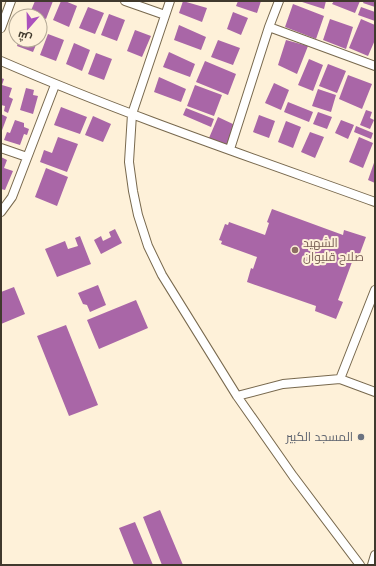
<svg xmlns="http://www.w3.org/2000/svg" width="376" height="566" viewBox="0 0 376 566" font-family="Inter,Cairo,sans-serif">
<rect width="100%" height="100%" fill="#fef1d9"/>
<path fill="#a966a7" d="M35 1H53L46 19 30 13Z
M61 1H65L77 6 69 27 53 20Z
M183 1 207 8 202 22 179 13Z
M238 1H261L257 13 236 6Z
M299 1H326L324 9Z
M334 1H360L355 13 332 4Z
M364 1H375V7L363 3Z
M293 4 324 16 316 39 285 27Z
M88 7 104 13 95 34 79 28Z
M361 7 375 12V21L358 15Z
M233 12 248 18 241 35 227 29Z
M109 14 125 20 117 41 101 35Z
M330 19 353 27 346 49 323 40Z
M361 19 375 25V40L368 56 349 48Z
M179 25 206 37 201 50 174 40Z
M135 30 151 36 142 57 127 51Z
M48 34 64 40 56 61 40 55Z
M19 40H38L33 52 17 46Z
M218 40 240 48 233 65 211 57Z
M286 40 308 46 297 74 278 65Z
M74 43 90 50 82 71 66 64Z
M169 52 195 64 190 77 163 67Z
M96 53 112 59 104 80 88 74Z
M309 59 323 65 313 91 298 85Z
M205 61 236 74 228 95 196 82Z
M328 64 346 71 337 93 319 86Z
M348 75 372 84 362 109 339 99Z
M159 77 186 89 181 102 154 92Z
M1 78 4 79 2 85 12 88 9 97 13 99 8 113 4 111 5 106 1 105Z
M274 83 289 90 281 110 265 103Z
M195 85 222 95 214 116 187 106Z
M26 88 34 90 33 95 38 96 33 114 20 110Z
M318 89 336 95 331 112 312 106Z
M288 102 313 112 309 122 284 112Z
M61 107 87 117 80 134 54 125Z
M186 108 214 119 211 127 183 115Z
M366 110 372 112 370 118 374 120 370 129 360 125Z
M318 112 332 117 327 129 313 124Z
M1 114 7 117 1 133Z
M259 115 275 121 269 138 253 132Z
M93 116 111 124 103 142 85 135Z
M218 117 235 125 226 146 209 138Z
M15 120 24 123V127L29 129 27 135 24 134 20 145 4 140 7 132 10 133Z
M341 120 354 125 348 139 335 133Z
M286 121 301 127 293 148 278 142Z
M356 126 373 133 371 139 354 132Z
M310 132 324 137 315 158 301 152Z
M58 137 78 144 67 172 40 162 44 150 52 153Z
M359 137 373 143 363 168 349 162Z
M1 157 7 160 4 168 13 171 5 190 1 189Z
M375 160V183L368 180Z
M46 168 68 177 57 206 35 197Z
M272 209 343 235 344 230 366 237 359 256 355 254 338 300 343 302 336 319 315 311 316 306 247 282 251 268 253 269 257 257 221 244 222 241 219 240 225 224 228 225 229 222 265 235 269 223 267 222Z
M115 229 122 243 101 254 94 240 101 236 103 241 111 237 109 232Z
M80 236 91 264 57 277 45 249 65 241 68 249 78 246 75 238Z
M98 285 106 305 90 312 87 305 83 304 78 293Z
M14 287 25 314 1 324V292Z
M136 300 148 328 99 349 87 320Z
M66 325 98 405 69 416 37 336Z
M160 510 183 565H162L143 517Z
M135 522 153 565H134L119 528Z"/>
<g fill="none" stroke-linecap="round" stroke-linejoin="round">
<defs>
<path id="minor" d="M125 1 165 15
M170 1 132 114 129 162 133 191 138 215 148 246 162 275 237 396 293 476 360 565
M269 27 375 66
M1 28 11 1
M1 61C123 114 250 157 375 202
M1 148 27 157
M230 149 269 27 279 1
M1 212 12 197 55 85
M340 379 375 290
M237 396 283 384 340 379 375 392
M372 565 375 555"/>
</defs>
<use href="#minor" stroke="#78694e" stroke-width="10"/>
<use href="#minor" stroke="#fff" stroke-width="8"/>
</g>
<circle fill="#8d6e63" stroke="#fef1d9" stroke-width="1.5" cx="295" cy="250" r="4"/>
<circle fill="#6b7280" stroke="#fef1d9" stroke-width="1.5" cx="361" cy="437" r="4"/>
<g text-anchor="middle" stroke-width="4" stroke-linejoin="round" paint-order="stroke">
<g font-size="12" fill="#785e54" stroke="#fef1d9" text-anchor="start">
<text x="303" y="247">الشهيد<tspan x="303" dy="14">صلاح قليوان</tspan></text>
</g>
<g font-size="12" fill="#5b616d" stroke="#fef1d9" text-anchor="end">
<text x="353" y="441">المسجد الكبير</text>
</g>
</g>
<rect width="376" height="566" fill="none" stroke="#40392d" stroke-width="4"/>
<g transform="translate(28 28) rotate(200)"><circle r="19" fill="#fef1d9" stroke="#b2a794"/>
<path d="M0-3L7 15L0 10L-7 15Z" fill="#ab51bd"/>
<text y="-6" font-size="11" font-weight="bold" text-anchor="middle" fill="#40392d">ش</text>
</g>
</svg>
